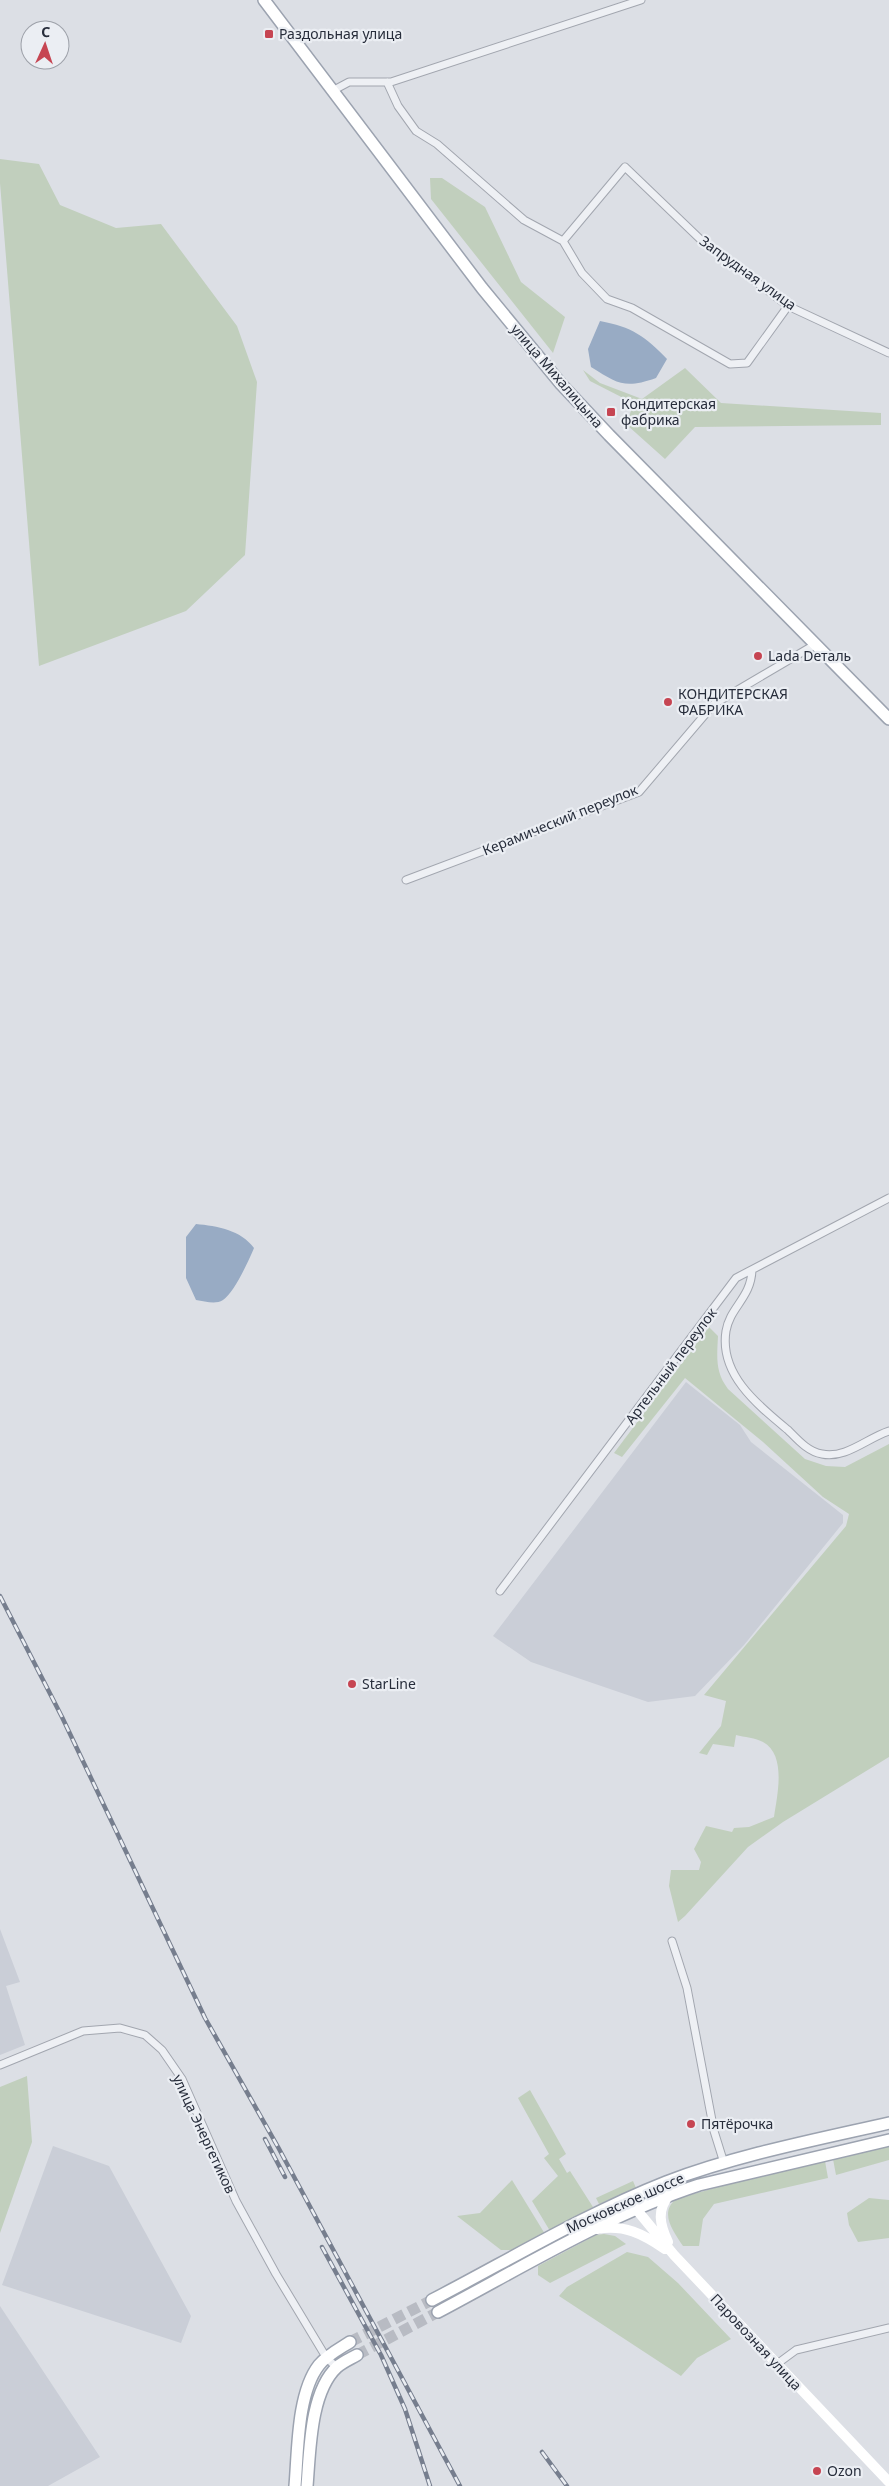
<svg xmlns="http://www.w3.org/2000/svg" width="889" height="2486" viewBox="0 0 889 2486" font-family="'Noto Sans',sans-serif">
<rect width="100%" height="100%" fill="#dcdfe5"/>
<path fill="#caced7" d="M686 1382 740 1425 751 1442 843 1515V1523L744 1645 695 1696 648 1702 531 1662 493 1636Z
M0 1929 20 1982 6 1986 25 2045 0 2055Z
M53 2146 109 2166 191 2316 181 2343 2 2285Z
M0 2306 100 2457 48 2486H0Z"/>
<path fill="#c1cfbd" d="M0 159 39 164 60 205 116 228 161 224 237 326 257 382 245 555 186 611 39 666 0 183Z
M430 178H442L485 207 521 282 565 317 553 353 431 199Z
M685 368 721 403 881 413V425L695 427 665 459 627 425 633 403 590 381 583 370 600 383 642 399Z
M709 1327 718 1336C717 1357 715 1372 728 1389L805 1459 826 1466 845 1467 889 1444V1757L783 1822 748 1847 685 1916 678 1922 669 1886 671 1870H699L701 1862 694 1849 706 1826 732 1832 734 1828 749 1827 774 1817C777 1796 787 1755 763 1742 756 1738 744 1737 736 1735L734 1747 713 1744 707 1755 699 1753 721 1726 726 1701 704 1695 846 1526 849 1514 823 1497 763 1442 685 1378 622 1457 614 1453Z
M27 2076 32 2142 0 2233V2087Z
M530 2090 566 2154 559 2159 567 2173 570 2171 593 2207 550 2231 532 2201 558 2176 544 2158 549 2154 518 2098Z
M889 2145V2160L836 2175 833 2159Z
M825 2161 828 2178 714 2204 703 2219 699 2246H683C673 2231 659 2213 676 2199L729 2184Z
M512 2180 545 2234 515 2250H501L457 2216 480 2213Z
M633 2181 636 2188 599 2204 596 2198Z
M869 2198 889 2200V2238L858 2242 849 2225 847 2213Z
M604 2234 615 2236 626 2244 550 2283 538 2275V2266L596 2235Z
M627 2252 648 2257 678 2283 731 2339 697 2358 681 2376 559 2296 567 2287Z"/>
<path fill="#98abc4" d="M600 321C632 327 645 336 667 359L656 378C625 389 618 384 591 367L588 349Z
M196 1224C217 1226 241 1230 254 1248 249 1260 234 1293 223 1300 215 1305 205 1301 196 1300L186 1278V1237Z"/>
<g fill="none" stroke-linecap="round" stroke-linejoin="round">
<path stroke="#b8bbc3" stroke-width="11" stroke-dasharray="11 5.5" stroke-linecap="butt" d="M350 2342 432 2300
M357 2355 438 2312"/>
<defs>
<path id="minor" d="M387 82 398 106 416 131 437 144 524 220 563 241 582 273 607 299 632 308 730 364 747 363 788 306
M334 90 349 82H391L641 0
M563 241 625 167 700 239 788 306 889 353
M406 880 639 792 714 704 816 644
M752 1270C751 1298 730 1307 726 1331 719 1375 759 1406 788 1430 797 1439 808 1452 822 1454 846 1459 867 1438 889 1431
M500 1591 736 1278 889 1198
M672 1941 687 1988 714 2131 724 2163
M0 2065 83 2031 120 2028 145 2035 162 2050 182 2079 236 2201 276 2274 326 2357 337 2368
M777 2364 796 2350 889 2328"/>
<path id="primary" d="M264 0 482 288 561 384 609 435 889 719
M432 2300C509 2260 585 2214 666 2182 737 2155 814 2140 889 2123
M438 2312C523 2267 607 2215 699 2185L889 2140
M295 2486C298 2451 297 2393 319 2365 327 2355 339 2349 350 2342
M307 2486C310 2451 310 2392 337 2367 343 2362 350 2359 357 2355"/>
</defs>
<use href="#minor" stroke="#a2a6af" stroke-width="9"/>
<use href="#primary" stroke="#9ca3b0" stroke-width="14"/>
<use href="#minor" stroke="#eef0f4" stroke-width="7"/>
<path stroke="#fff" stroke-width="10" d="M632 2204 674 2255 889 2482
M597 2229C624 2224 643 2234 665 2249
M668 2242C660 2225 656 2210 670 2194"/>
<use href="#primary" stroke="#fff" stroke-width="11"/>
<defs>
<path id="rail" d="M0 1596 62 1717 205 2018 278 2147 460 2486
M265 2139 285 2177
M322 2247 381 2355 405 2409 430 2486
M542 2452 567 2486"/>
</defs>
<use href="#rail" stroke="#767e8e" stroke-width="4.5"/>
<use href="#rail" stroke="#ebeef3" stroke-width="2.5" stroke-dasharray="8" stroke-linecap="butt"/>
</g>
<g fill="#c64552" stroke="#ebeef3" stroke-width="2">
<rect x="264" y="29" width="10" height="10" rx="2.5"/>
<rect x="606" y="407" width="10" height="10" rx="2.5"/>
<circle cx="758" cy="656" r="5"/>
<circle cx="668" cy="702" r="5"/>
<circle cx="352" cy="1684" r="5"/>
<circle cx="691" cy="2124" r="5"/>
<circle cx="817" cy="2471" r="5"/>
</g>
<g text-anchor="middle" stroke-width="4.5" stroke-linejoin="round" paint-order="stroke">
<g font-size="14" fill="#272d3b" stroke="#ebeef3" text-anchor="start">
<text x="279" y="39">Раздольная улица</text>
<text x="621" y="409">Кондитерская<tspan x="621" dy="16">фабрика</tspan></text>
<text x="768" y="661">Lada Dеталь</text>
<text x="678" y="699">КОНДИТЕРСКАЯ<tspan x="678" dy="16">ФАБРИКА</tspan></text>
<text x="362" y="1689">StarLine</text>
<text x="701" y="2129">Пятёрочка</text>
<text x="827" y="2476">Ozon</text>
</g>
<g font-size="14" fill="#272d3b" stroke="#ebeef3">
<text transform="translate(748 273) rotate(36)" y="5">Запрудная улица</text>
<text transform="translate(557 376) rotate(49)" y="5">улица Михалицына</text>
<text transform="translate(560 820) rotate(-22)" y="5">Керамический переулок</text>
<text transform="translate(671 1366) rotate(-53)" y="5">Артельный переулок</text>
<text transform="translate(204 2134) rotate(65)" y="5">улица Энергетиков</text>
<text transform="translate(625 2203) rotate(-24)" y="5">Московское шоссе</text>
<text transform="translate(756 2342) rotate(47)" y="5">Паровозная улица</text>
</g>
</g>
<g transform="translate(45 45) rotate(3)"><circle r="24" fill="#ebeef3" stroke="#9da1a9"/>
<path d="M0-4L9 19L0 12L-9 19Z" fill="#c64552"/>
<text y="-8" font-size="14" font-weight="bold" text-anchor="middle" fill="#272d3b">С</text>
</g>
</svg>
